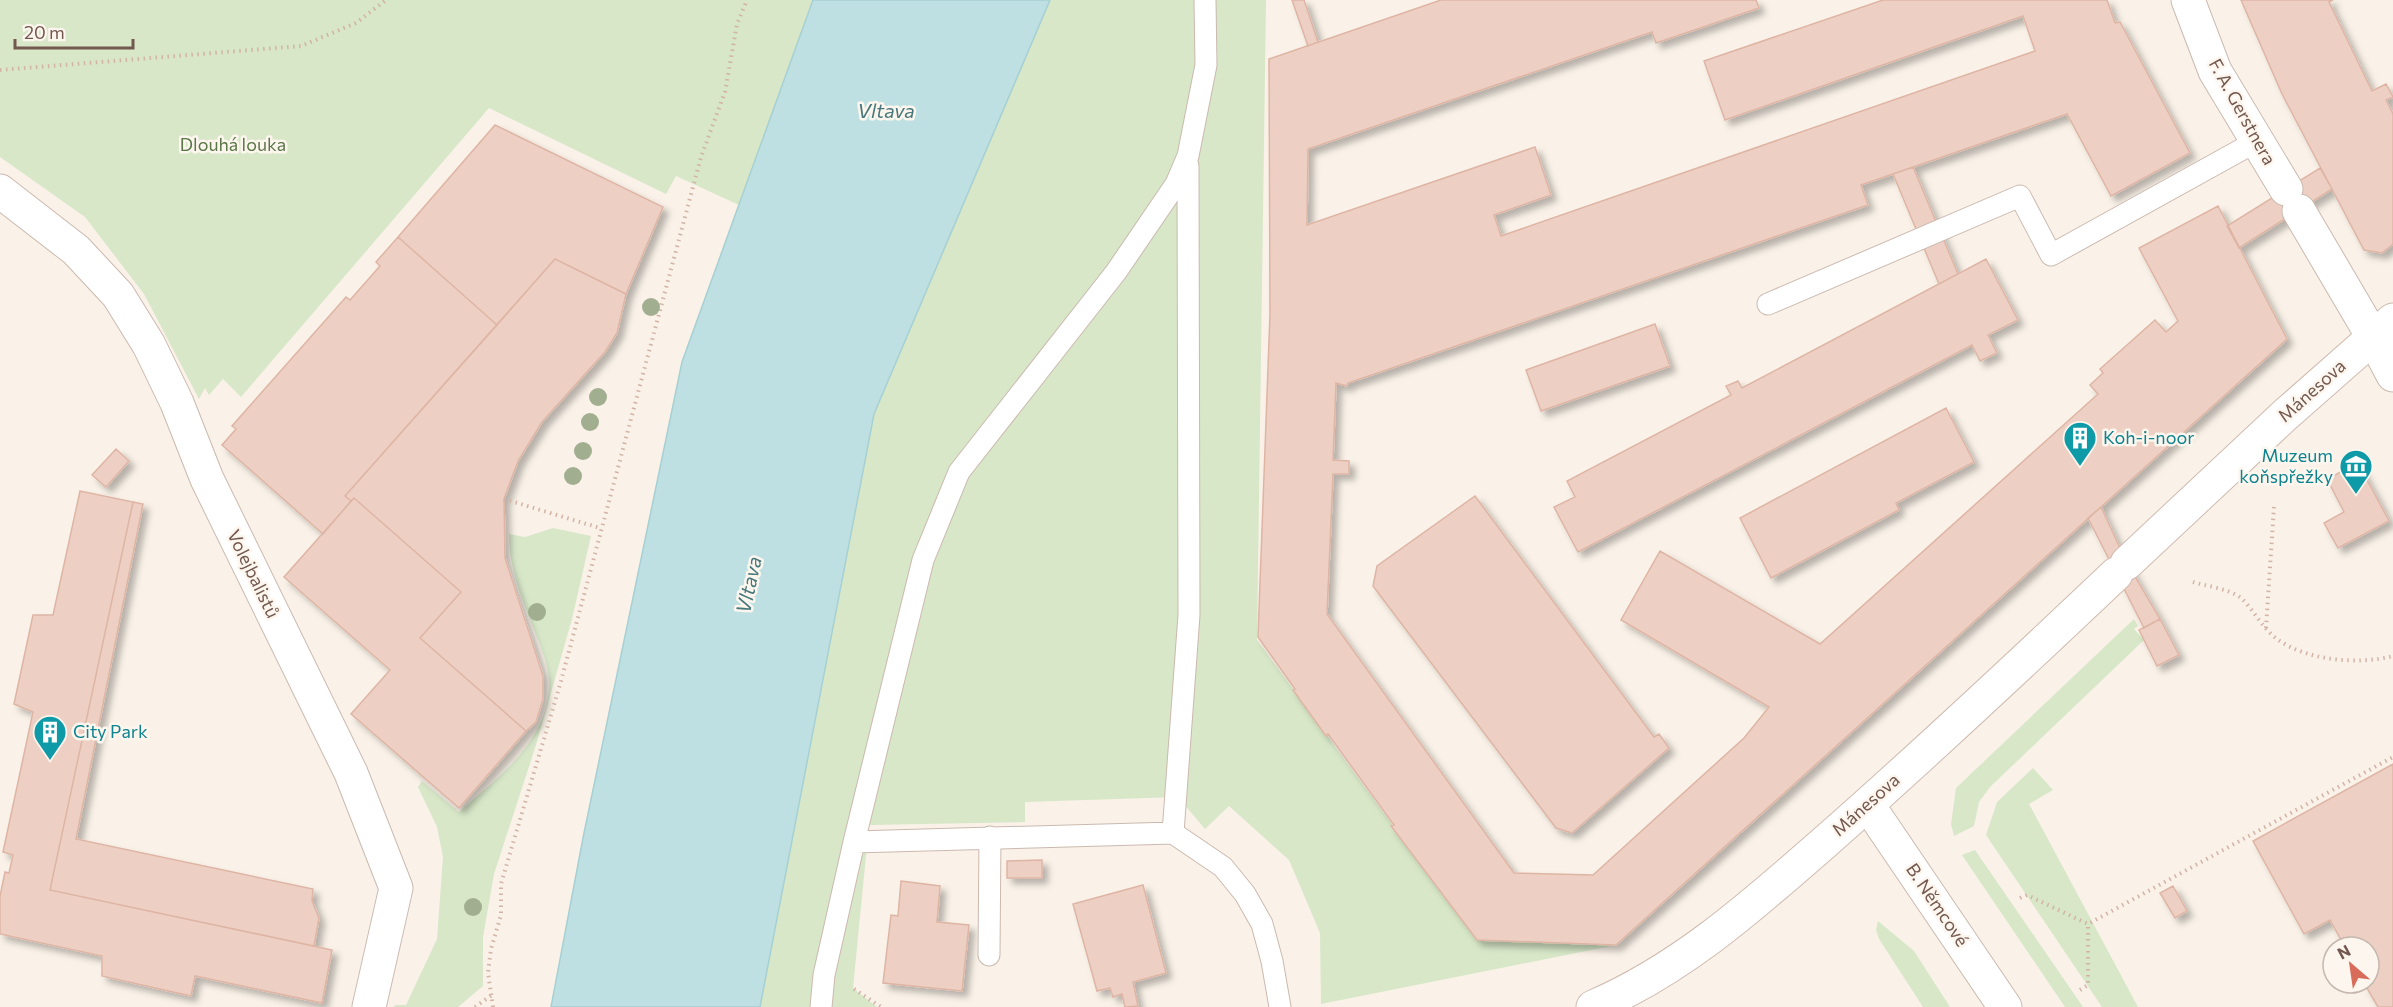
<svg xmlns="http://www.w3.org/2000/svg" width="2393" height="1007" viewBox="0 0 2393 1007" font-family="Commissioner,sans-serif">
<defs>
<filter id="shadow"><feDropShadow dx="5.5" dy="5.5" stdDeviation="3" flood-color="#0004"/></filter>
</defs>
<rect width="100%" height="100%" fill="#faf2e8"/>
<path fill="#d7e7c8" d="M0 0H813L739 205 676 176 666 194 489 108 241 397 223 379 209 395 205 388 199 399 144 294 85 217 0 157Z
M1050 0H1266L1257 640 1477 940 1616 945 1321 1004 1320 933 1289 860 1229 806 1205 829 1178 797 1025 802V822L869 825 853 988 877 1007H760L874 414Z
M553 528 591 536 572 619 536 745 494 874 483 937V986L458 1007H394L395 1005H406L437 939 443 857 437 827 418 787 422 781 459 812C497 778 545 744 549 689 551 669 540 645 533 627 521 596 509 567 509 534L525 537Z
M2134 619 2138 626 2134 629 2144 640 1990 787 1979 802 1974 826 1954 836 1951 824 1956 788Z
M2033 768 2053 790 2029 804 2138 1007H2102L1986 835 1997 802Z
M1975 850 2083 1007H2065L1962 855Z
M1878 921 1914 951 1950 1007H1923L1879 939 1876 930Z"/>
<path fill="#bfe0e2" stroke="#a6d0d3" stroke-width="1.5" d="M813 0H1050L874 414 760 1007H551L583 838 682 362Z"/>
<path fill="#edd0c3" stroke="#deb5a5" stroke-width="1.5" filter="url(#shadow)" d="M1292 0H1304L1318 42 1308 46Z
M1441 0H1756L1759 8 1656 43 1652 32 1308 149 1307 225 1535 147 1551 195 1494 215 1501 236 2035 51 2023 16 1725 120 1704 61 1883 0H2107L2115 23 2120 22 2190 153 2111 196 2067 114 1861 185 1868 205 1348 383 1347 386 1336 383 1333 460 1349 461V474H1333L1327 614 1514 873 1593 875 1744 738 1769 707 1621 620 1660 551 1820 644 2098 394 2090 385 2103 373 2100 369 2155 320 2166 332 2178 321 2139 248 2218 206 2287 339 1616 945 1477 940 1391 826 1394 825 1328 734 1326 736 1293 690 1295 689 1258 637 1270 314 1269 59Z
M2241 0H2333L2329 2 2372 91 2386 84 2393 97 2386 100 2393 114V244L2382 253 2364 250 2282 94Z
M495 125 663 207 626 294 555 259 497 325 398 237Z
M1913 167 1958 274 1939 284 1893 174Z
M2320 168 2332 189 2239 248 2227 226Z
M398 237 497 325 345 496 351 501 323 534 222 445 236 429 232 426 346 297 350 300 380 266 376 262Z
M555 259 626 294 617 333 605 352 542 422 518 461 504 499 505 558 543 676V699L536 722 526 731 420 638 461 592 354 498 351 501 345 496Z
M1986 259 2018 320 1988 335 1997 353 1980 361 1972 345 1578 552 1554 507 1575 497 1567 481 1731 395 1726 386 1738 381 1742 388Z
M1655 324 1670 366 1541 411 1526 370Z
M1946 408 1974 462 1896 503 1899 510 1771 578 1740 518Z
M116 449 129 461 106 487 92 475Z
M2358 463 2389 521 2338 548 2324 523 2344 512 2327 479Z
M80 491 133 502 50 890 332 950 322 1003 195 976 191 996 102 976V956L0 934V896L5 872 9 873 13 855 3 852 33 712 14 704 33 615H53Z
M1475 496 1654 737 1659 734 1669 748 1572 833 1556 828 1373 586 1377 566Z
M354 498 461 592 420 638 526 731 459 808 351 714 390 670 284 577Z
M133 502 143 504 76 839 313 889 312 901 319 918 314 946 50 890Z
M2101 507 2127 563 2160 619 2144 628 2088 518Z
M2160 619 2179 655 2157 666 2139 630Z
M2393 764V1007H2378L2364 983H2369V947H2345L2330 920 2304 934 2253 841Z
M1042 860V878H1007V861Z
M901 881 940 886 937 922 969 925 962 991 883 983 891 915 898 916Z
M1143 885 1166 973 1133 982 1138 1006 1125 1007 1122 994 1113 997 1110 988 1097 991 1073 904Z
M2173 886 2187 911 2175 918 2160 893Z"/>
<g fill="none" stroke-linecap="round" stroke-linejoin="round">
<defs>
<path id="service" d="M1768 304 2020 196 2051 255 2257 141
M1173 833 1189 615 1188 166
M854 842 1173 833 1223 867 1245 894 1262 924 1272 961 1280 1007
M989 955 990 837
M821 1007 824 975 854 842 923 560 959 472 1116 272 1176 184 1188 156 1206 65 1205 0"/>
<path id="minor" d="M0 191 76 250 118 295 149 345 177 403 207 479 351 773 396 888 369 1007
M2373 337 2393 375
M1868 805 2005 1007"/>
<path id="tertiary" d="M2188 0 2215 71 2286 189
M2299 211 2373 337"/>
<path id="secondary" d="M2127 563 2285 415 2393 320
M1593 1007C1682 969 1754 904 1825 842 1924 755 2021 664 2116 574"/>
</defs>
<use href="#service" stroke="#cbb9af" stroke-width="23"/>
<use href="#minor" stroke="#cbb9af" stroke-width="35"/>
<use href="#tertiary" stroke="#cbb9af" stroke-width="35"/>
<use href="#secondary" stroke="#d0bbb0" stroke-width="35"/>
<path stroke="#d2b3a6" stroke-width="4" stroke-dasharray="1.5 4.5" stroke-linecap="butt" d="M0 70 301 46 356 23 386 0
M504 499 600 528
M2193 582C2206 586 2230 589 2241 598 2254 610 2262 628 2277 639 2307 661 2359 665 2393 656
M2266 628 2274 507
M2020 898 2027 895 2088 924 2393 757
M854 989 881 1007
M2080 990 2088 985V924
M475 1007 492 995
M493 1007 488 973 491 949 501 915V884L561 681 701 157 725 92 737 24 747 0"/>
<use href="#service" stroke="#fff" stroke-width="21"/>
<use href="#minor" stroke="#fff" stroke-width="33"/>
<use href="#tertiary" stroke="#fff" stroke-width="33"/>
<use href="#secondary" stroke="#fff" stroke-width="33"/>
</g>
<g fill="#a2ae90">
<circle cx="651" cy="307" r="9"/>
<circle cx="598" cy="397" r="9"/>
<circle cx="590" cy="422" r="9"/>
<circle cx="583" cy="451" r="9"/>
<circle cx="573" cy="476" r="9"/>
<circle cx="537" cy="612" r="9"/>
<circle cx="473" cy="907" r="9"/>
</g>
<defs>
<symbol id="building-pin" viewBox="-11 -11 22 30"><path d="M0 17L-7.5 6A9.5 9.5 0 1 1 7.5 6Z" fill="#0f9aa8" stroke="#fdf6ee"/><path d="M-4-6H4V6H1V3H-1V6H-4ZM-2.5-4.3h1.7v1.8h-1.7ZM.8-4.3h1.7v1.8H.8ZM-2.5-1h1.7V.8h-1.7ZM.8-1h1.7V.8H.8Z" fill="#fff"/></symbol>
<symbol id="museum-pin" viewBox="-11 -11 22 30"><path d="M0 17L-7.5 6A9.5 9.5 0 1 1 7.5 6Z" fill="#0f9aa8" stroke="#fdf6ee"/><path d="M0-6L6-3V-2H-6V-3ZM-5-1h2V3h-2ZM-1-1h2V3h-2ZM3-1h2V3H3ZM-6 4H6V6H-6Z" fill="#fff"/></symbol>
</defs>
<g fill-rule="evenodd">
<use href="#building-pin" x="2061" y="419" width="38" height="52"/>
<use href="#museum-pin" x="2337" y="447" width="38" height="52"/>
<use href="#building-pin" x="31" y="713" width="38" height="52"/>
</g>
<g text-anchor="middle" stroke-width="5" stroke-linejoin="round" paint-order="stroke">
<g font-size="18" fill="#72584f" stroke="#fdf6ee">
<text transform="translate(2242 112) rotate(61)" y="6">F. A. Gerstnera</text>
<text transform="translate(2312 391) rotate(-42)" y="6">Mánesova</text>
<text transform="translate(253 574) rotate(64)" y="6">Volejbalistů</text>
<text transform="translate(1866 805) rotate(-42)" y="6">Mánesova</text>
<text transform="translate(1937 905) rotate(56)" y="6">B. Němcové</text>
</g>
<g font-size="18" fill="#5a7748" stroke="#fdf6ee">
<text x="233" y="151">Dlouhá louka</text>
</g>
<g font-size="18" fill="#0d838f" stroke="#fdf6ee" text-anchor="start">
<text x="2103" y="444">Koh-i-noor</text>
<text x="2333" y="462" text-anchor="end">Muzeum<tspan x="2333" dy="21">koňspřežky</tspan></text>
<text x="73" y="738">City Park</text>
</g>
<g font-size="20" font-style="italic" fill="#47787c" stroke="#fdf6ee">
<text x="886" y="118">Vltava</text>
<text transform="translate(749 585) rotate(-78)" y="7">Vltava</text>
</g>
</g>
<g transform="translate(2351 965) rotate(331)"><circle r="28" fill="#fdf6ee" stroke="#c5b7ae" stroke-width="1.5"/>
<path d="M0-4.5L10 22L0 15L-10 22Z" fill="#d86b5a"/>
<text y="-9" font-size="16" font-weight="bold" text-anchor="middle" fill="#72584f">N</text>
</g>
<path d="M15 39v9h118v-9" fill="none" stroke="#72584f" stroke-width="3"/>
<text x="24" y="39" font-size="18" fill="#72584f" stroke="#fdf6ee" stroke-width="4.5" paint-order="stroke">20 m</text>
</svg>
